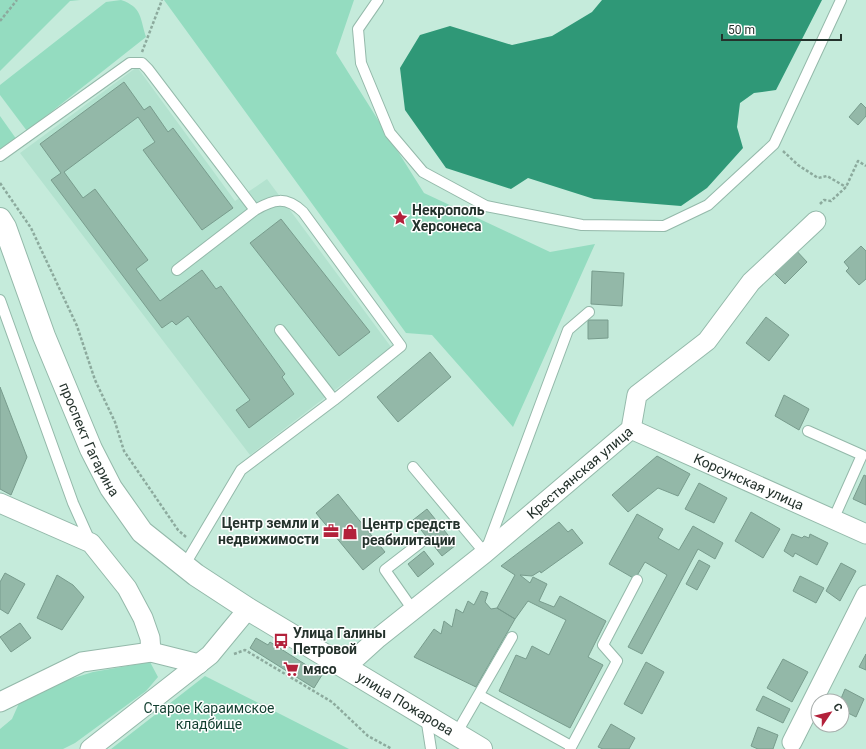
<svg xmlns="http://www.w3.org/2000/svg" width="866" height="749" viewBox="0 0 866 749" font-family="Roboto,sans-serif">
<rect width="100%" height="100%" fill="#c5ebdb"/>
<path fill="#b3e2cf" d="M137 67 235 201 267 179 391 347 250 455 20 153Z"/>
<path fill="#94dcc0" d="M0 0H80L70 1 0 71Z
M121 0C142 7 140 18 146 37L27 131 0 95V85L106 2Z
M164 0H354L336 53 424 193 550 252 595 244 513 427 432 335 406 333Z
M0 116 17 140 0 151Z
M150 662 158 677 146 691 75 743 63 749H0V729L12 719 20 701 41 688 93 672Z
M205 676 349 749H111Z"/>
<path fill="#2f9877" d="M602 0H822L776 90 754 93 740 103 737 127 743 148 707 188 681 206 594 199 528 178 511 189 446 168 405 110 400 68 420 35 450 26 512 45 552 36 592 12Z"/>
<path fill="#93b8a8" stroke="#789c8d" d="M124 82 144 110 150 106 168 132 173 128 233 208 202 230 143 150 155 142 138 117 64 172 83 198 95 189 148 260 136 269 160 301 202 270 216 289 221 286 285 374 282 377 294 394 249 428 236 410 250 400 188 316 176 325 172 321 162 328 51 180 61 173 40 144Z
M861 103 866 108V116L858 125 849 117Z
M281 219 370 332 339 356 250 243Z
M861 246 866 251V279L859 285 846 271 849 268 844 262Z
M793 247 807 262 785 284 770 269Z
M592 271 624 273 622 306 591 304Z
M766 317 789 335 769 361 746 343Z
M588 320H608V338L588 339Z
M430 352 451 377 398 422 377 397Z
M0 387 27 457 11 495 0 489Z
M784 395 809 409 799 430 775 416Z
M657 456 690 474 678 496 658 488 628 512 612 495Z
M864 475 866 476V505L853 499Z
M699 483 727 498 714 523 685 509Z
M338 494 385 552 363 570 316 513Z
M427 509 456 545 442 556 413 520Z
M751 512 780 529 763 558 735 541Z
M637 514 663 529 658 538 679 550 693 526 723 543 715 559 698 549 642 654 628 647 667 575 645 562 635 579 609 564Z
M559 522 568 532 572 529 583 543 541 573 540 571 532 576 520 575 530 583 533 577 547 584 539 601 554 607 560 596 606 621 588 657 603 665 570 728 499 691 516 655 526 659 532 646 549 655 566 620 528 601 515 619 497 608 515 575 501 566Z
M792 534 802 538 804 536 809 538 810 534 828 543 817 565 795 553 793 557 784 551Z
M424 551 434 564 418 577 408 564Z
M699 560 710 566 697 590 686 584Z
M841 563 856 571 840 601 826 591Z
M5 573 25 584 8 614 0 609V582Z
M57 575 73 585 84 597 62 630 37 618Z
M800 576 824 588 816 603 793 591Z
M481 591 488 593 485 602 491 609 497 608 515 619 476 687 414 657 434 629 441 634 444 621 452 627 456 609 463 613 468 601 474 605Z
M20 623 31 638 11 652 0 637Z
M256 638 268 645 270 642 322 675 314 688 250 648Z
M866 654V670L859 667Z
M783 659 808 672 792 702 767 688Z
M646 662 664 672 642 714 624 704Z
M845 689 864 699 856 717 842 710V701H840Z
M763 696 790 709 783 723 756 710Z
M611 724 635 738 629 749H603L598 747Z
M758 727 778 735 773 749H758L751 746Z"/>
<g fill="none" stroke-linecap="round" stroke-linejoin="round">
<defs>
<path id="service" d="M378 0 358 29 361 63 390 133 423 172 486 206 582 225 664 226 708 205 774 144 841 0
M0 156 130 63H142L148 69 255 210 177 270
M255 210C274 199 286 196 303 212L401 346 334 400
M0 300 73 503 90 541
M808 431 862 455 833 520
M413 467 485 553 568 330 589 312
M184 566 241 470 334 400 280 330
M413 610 385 570 420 543
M479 695 571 746
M426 717 431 749
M456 734 512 637
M570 749 617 661 603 645 637 580"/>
<g id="minor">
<path id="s1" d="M631 429 866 534"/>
<path d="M0 503 91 543 127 588 143 618 150 638 151 652"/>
<path id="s2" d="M346 667 378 638 485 553 631 429 637 395 707 341 751 282 816 221"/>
<path d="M0 702 82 662 151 652 199 664"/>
<path d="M792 742 866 595"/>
<path d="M90 749 210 655 248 609"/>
</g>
<g id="secondary">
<path id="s3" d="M0 219 5 227 44 336 91 449 111 488 142 532 196 575 248 609 481 749"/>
</g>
</defs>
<use href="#service" stroke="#94b9aa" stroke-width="12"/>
<use href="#minor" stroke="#94b9aa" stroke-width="21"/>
<use href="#secondary" stroke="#94b9aa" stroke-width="24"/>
<path stroke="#8caa9d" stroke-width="2.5" stroke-dasharray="3 2" stroke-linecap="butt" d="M0 21 17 0
M142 52 162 0
M783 151 798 165 818 178 827 176 846 187
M0 183 31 228 77 326 95 380 115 422 124 451 178 530 186 537
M820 204 824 200 831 201 846 187 858 161 866 166
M234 654 245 650 332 702 368 736 392 749"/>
<use href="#service" stroke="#fff" stroke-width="10"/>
<use href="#minor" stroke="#fff" stroke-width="19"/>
<use href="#secondary" stroke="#fff" stroke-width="22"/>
</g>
<defs>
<symbol id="sight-bare" viewBox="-9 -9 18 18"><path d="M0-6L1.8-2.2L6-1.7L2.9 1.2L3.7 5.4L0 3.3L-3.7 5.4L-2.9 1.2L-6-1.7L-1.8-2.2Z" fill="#b3213b" stroke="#fff" stroke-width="2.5" paint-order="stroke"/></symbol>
<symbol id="office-bare" viewBox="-9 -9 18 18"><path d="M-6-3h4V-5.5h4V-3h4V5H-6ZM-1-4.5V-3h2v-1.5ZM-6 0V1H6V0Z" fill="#b3213b" stroke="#fff" stroke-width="2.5" paint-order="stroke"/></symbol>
<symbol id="shop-bare" viewBox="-9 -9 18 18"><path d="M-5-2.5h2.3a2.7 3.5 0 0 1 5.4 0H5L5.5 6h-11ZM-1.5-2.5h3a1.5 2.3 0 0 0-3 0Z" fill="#b3213b" stroke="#fff" stroke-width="2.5" paint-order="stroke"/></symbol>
<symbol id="bus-bare" viewBox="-9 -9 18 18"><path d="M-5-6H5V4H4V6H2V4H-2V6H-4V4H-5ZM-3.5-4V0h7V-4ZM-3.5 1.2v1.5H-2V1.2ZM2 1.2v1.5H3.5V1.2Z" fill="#b3213b" stroke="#fff" stroke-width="2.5" paint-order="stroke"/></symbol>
<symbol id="supermarket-bare" viewBox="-9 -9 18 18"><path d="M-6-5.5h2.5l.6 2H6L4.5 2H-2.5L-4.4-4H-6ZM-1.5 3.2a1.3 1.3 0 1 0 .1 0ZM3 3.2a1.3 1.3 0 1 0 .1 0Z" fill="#b3213b" stroke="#fff" stroke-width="2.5" paint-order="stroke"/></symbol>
</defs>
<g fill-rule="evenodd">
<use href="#sight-bare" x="389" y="207" width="22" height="22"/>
<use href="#office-bare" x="320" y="520" width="22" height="22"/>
<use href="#shop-bare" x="339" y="521" width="22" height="22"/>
<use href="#bus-bare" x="270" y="630" width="22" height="22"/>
<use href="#supermarket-bare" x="280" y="658" width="22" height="22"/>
</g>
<g text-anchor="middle" stroke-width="3" stroke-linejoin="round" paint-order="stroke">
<g font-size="14" font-weight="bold" fill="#24322c" stroke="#fff" text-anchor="start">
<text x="412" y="215">Некрополь<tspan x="412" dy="16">Херсонеса</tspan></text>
<text x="319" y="528" text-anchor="end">Центр земли и<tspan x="319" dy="16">недвижимости</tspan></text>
<text x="362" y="529">Центр средств<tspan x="362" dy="16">реабилитации</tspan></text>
<text x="293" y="638">Улица Галины<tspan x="293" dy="16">Петровой</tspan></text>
<text x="303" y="674">мясо</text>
</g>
<g font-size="14" fill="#24322c" stroke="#fff">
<text dy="5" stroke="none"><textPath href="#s3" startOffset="238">проспект Гагарина</textPath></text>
<text dy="5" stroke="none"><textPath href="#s2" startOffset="304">Крестьянская улица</textPath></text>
<text dy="5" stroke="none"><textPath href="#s1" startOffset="129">Корсунская улица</textPath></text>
<text dy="5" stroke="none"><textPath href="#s3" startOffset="660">улица Пожарова</textPath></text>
</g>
<g font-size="14" fill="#123f30" stroke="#fff">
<text x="209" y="713">Старое Караимское<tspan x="209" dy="16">кладбище</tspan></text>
</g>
</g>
<g transform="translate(830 713) rotate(55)"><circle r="19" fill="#ffffff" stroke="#a7adab"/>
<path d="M0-3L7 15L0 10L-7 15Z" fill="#b3213b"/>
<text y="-6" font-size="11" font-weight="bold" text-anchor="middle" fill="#24322c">С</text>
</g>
<path d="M722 34v6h119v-6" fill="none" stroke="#24322c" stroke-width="2"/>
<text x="728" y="34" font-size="12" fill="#24322c" stroke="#ffffff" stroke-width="3" paint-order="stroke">50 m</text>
</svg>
